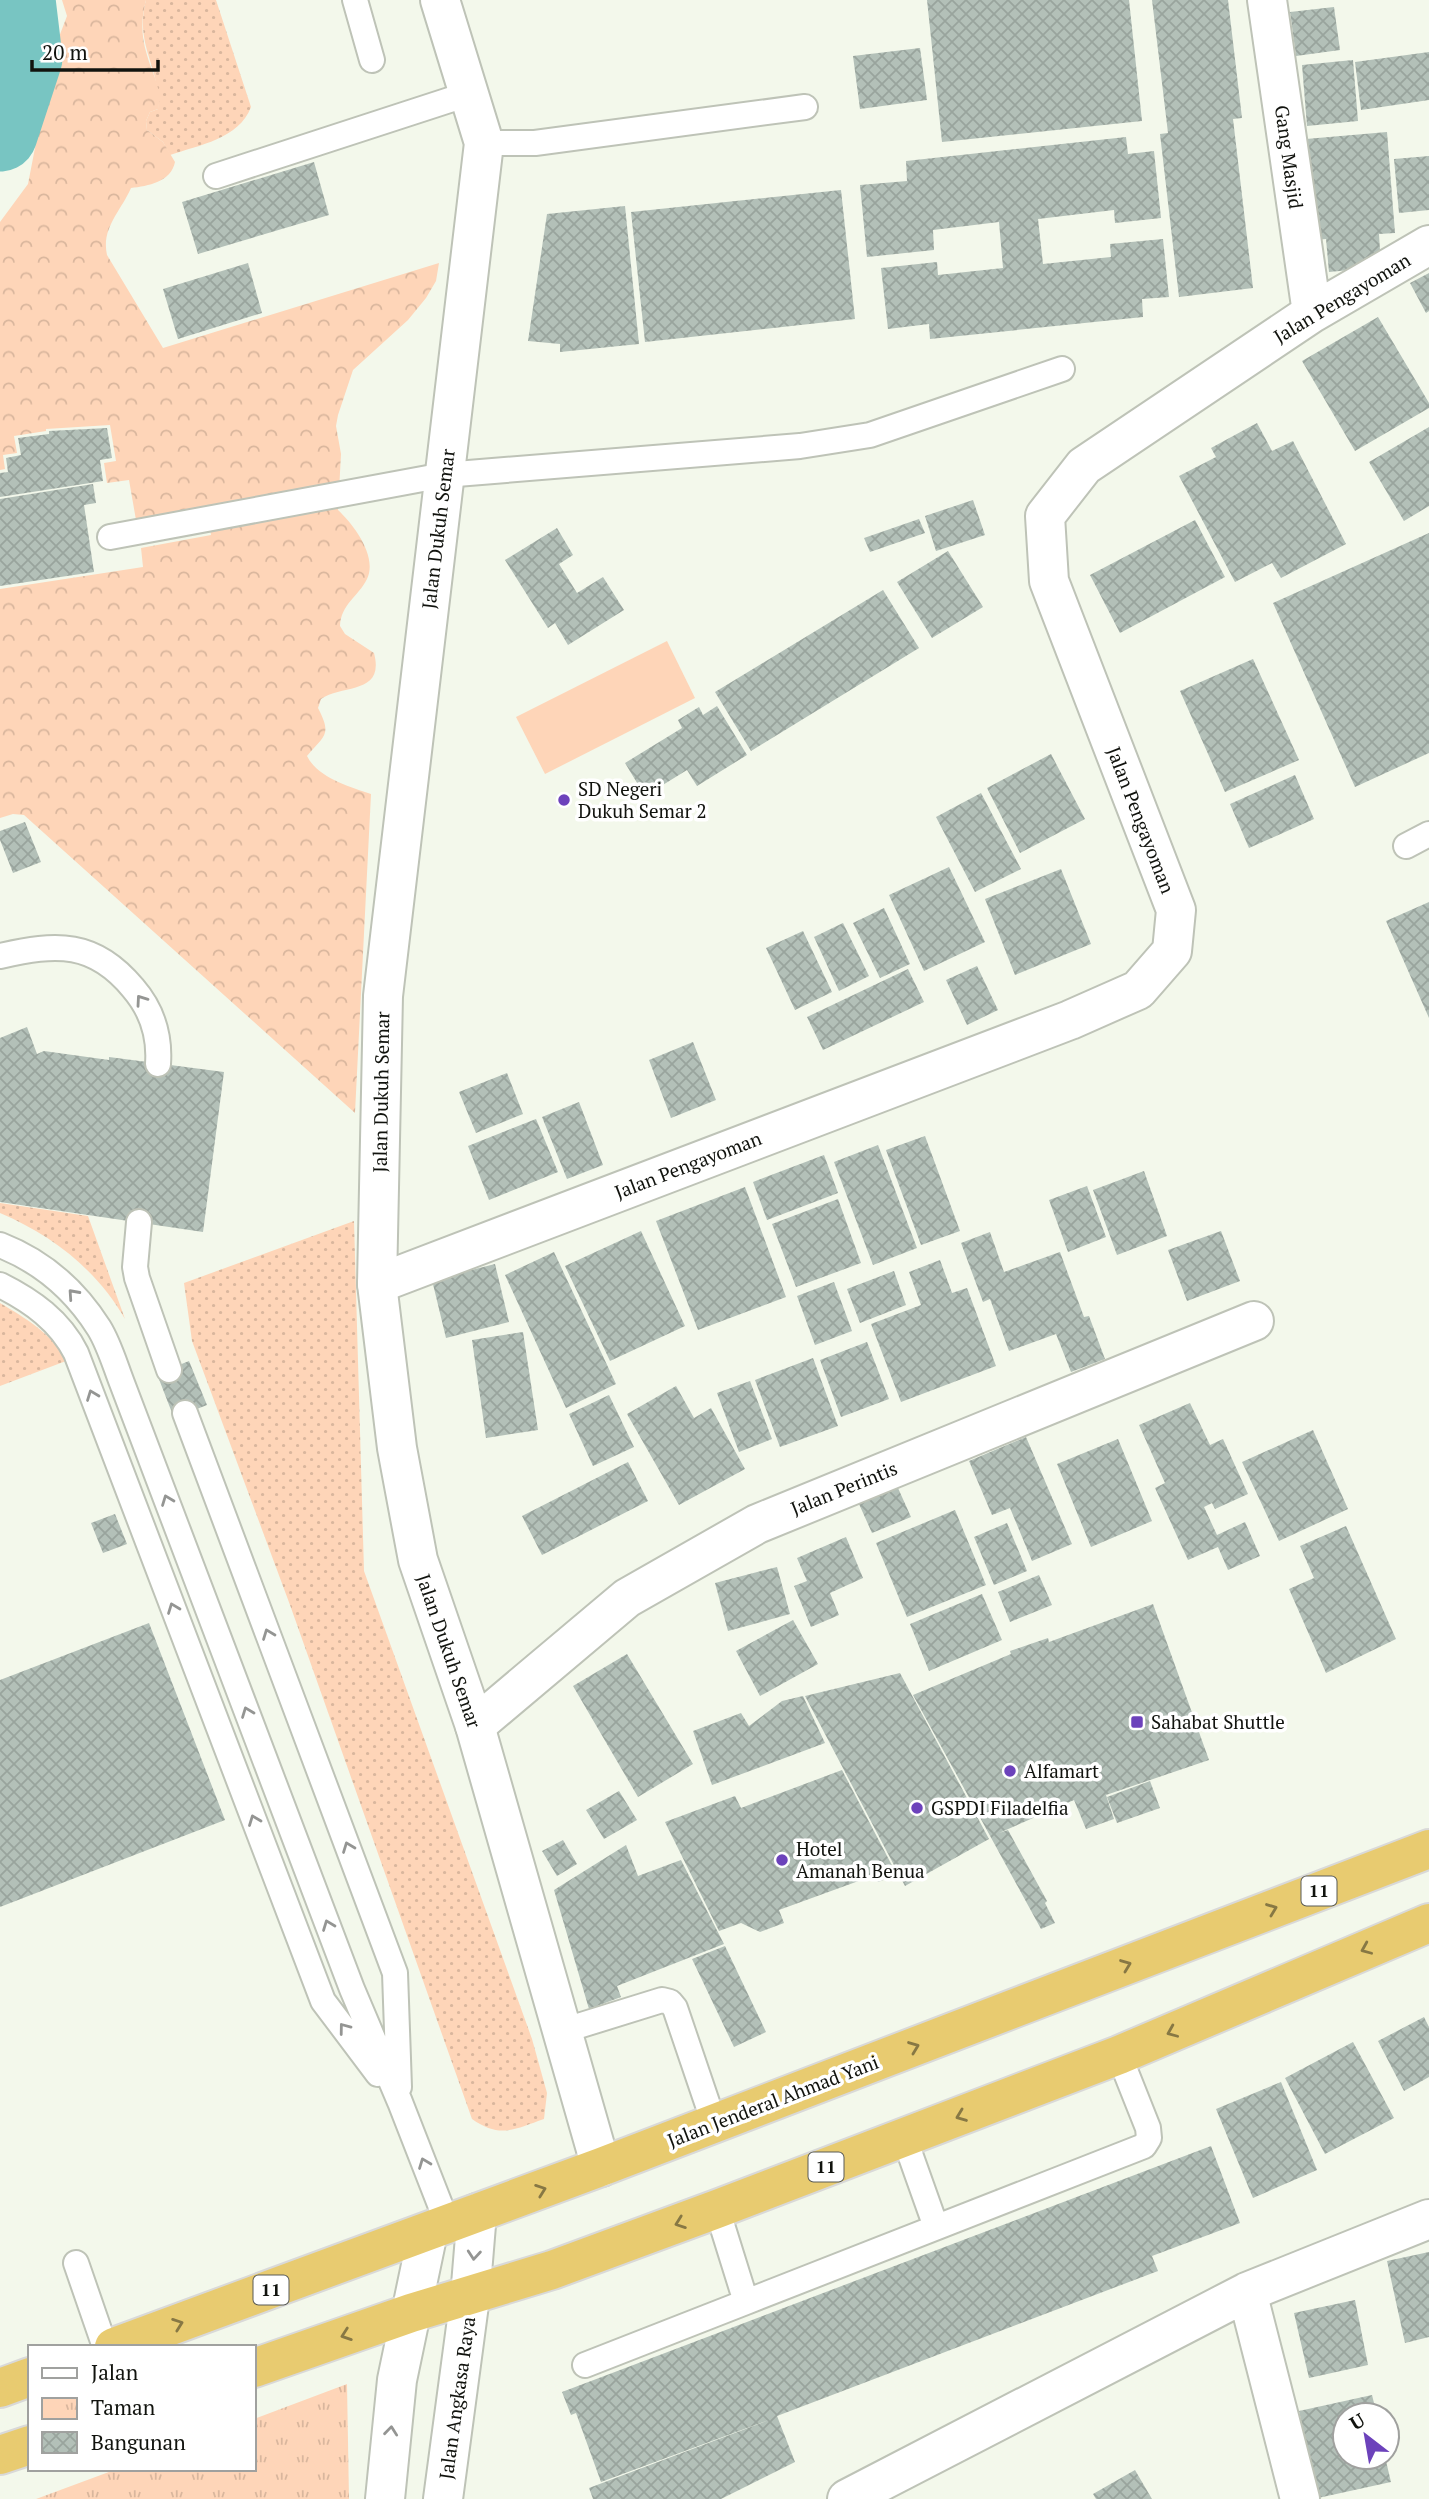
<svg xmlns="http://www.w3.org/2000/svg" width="1429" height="2499" viewBox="0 0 1429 2499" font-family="'PT Serif',serif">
<defs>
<pattern id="grass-dots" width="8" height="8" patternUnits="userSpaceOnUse" patternTransform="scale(1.75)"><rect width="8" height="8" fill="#fed5b8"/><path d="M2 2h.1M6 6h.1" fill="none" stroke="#d9b69d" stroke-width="1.8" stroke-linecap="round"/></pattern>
<pattern id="forest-crowns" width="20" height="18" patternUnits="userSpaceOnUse" patternTransform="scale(1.75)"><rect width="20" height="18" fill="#fed5b8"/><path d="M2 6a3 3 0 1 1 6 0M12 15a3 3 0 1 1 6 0" fill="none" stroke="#d9b69d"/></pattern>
<pattern id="park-tufts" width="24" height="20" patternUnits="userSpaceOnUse" patternTransform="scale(1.75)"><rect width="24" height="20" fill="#fed5b8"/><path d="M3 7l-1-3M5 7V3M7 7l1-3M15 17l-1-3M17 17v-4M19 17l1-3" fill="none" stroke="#d9b69d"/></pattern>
<pattern id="building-cross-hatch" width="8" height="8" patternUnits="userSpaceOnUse" patternTransform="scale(1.75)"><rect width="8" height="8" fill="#b3c0b8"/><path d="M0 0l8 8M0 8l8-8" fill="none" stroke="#99a49d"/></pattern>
</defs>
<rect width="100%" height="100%" fill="#f3f8eb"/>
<path fill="url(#grass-dots)" d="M146 0H216L251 107C239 139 199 145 170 155L163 142 147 130 146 121 150 112 158 109C161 67 134 46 146 0Z
M0 1203 88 1216 125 1319C97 1270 52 1235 0 1213Z
M354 1221 364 1571 532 2039 547 2093 544 2119C515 2129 500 2139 472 2119L290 1605 192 1341 184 1283Z
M0 1303C25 1318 53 1334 66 1361L0 1386Z"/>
<path fill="url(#forest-crowns)" d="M62 0H146C141 19 141 36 147 55 152 74 163 89 158 109L150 112 146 121 147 130 163 142 175 162C171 182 148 186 131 188 121 211 101 228 107 255L163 348 439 263 436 281 426 298 408 320 353 370 338 415 336 426 341 454 338 510C353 524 378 556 367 579 358 597 341 604 340 626L345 634 374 653C385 695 343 684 321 699L318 708C332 735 325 735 307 756 318 778 350 787 371 794L355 1113 24 815 13 814 0 818V589L143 567 141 548 211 535 207 509 136 520 129 480 107 483 104 463 116 461 110 425 46 429V431L14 436 17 453 3 455 5 469 0 470V222L28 184 54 50 67 16Z"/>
<path fill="url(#park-tufts)" d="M347 2384 349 2499H36L117 2469H254V2419Z"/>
<path fill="#fed5b8" d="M667 641 695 698 545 774 516 717Z"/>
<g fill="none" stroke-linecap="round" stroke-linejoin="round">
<path stroke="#78c5c2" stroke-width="75" d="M0 134 25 58 18 0"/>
</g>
<path fill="url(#building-cross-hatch)" d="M927 0H1129L1142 121 942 142Z
M1152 0H1228L1242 118 1233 119 1253 288 1179 297 1160 134 1168 133Z
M1334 7 1340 50 1296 56 1290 12Z
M920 48 927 100 860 109 853 56Z
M1429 52V100L1361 110 1355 62Z
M1353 60 1358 121 1307 126 1302 65Z
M1387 132 1395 233 1379 234 1381 267 1329 272 1326 239 1314 240 1306 139Z
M1126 137 1128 154 1154 151 1161 218 1115 223 1114 210 1038 219 1043 264 1111 257 1110 244 1163 239 1169 297 1142 299 1143 317 930 339 929 324 888 329 881 268 937 262 938 275 1003 268 999 222 933 230 934 250 867 257 860 185 907 181 906 161Z
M1429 156V210L1399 213 1394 159Z
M314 162 329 215 198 254 182 202Z
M841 190 855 319 645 342 631 212Z
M625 206 639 344 560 352V344L528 341 547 214Z
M248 263 262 313 178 339 163 289Z
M1429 273V311L1426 313 1410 283Z
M1378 317 1429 403V408L1355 451 1302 361Z
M1257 423 1272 451 1293 441 1346 544 1281 578 1272 563 1235 582 1179 476 1216 457 1211 448Z
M1429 427V506L1404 521 1369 462Z
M107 428 112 458 100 460 103 481 0 497V473L8 472 6 458 21 455 18 438 49 434V431Z
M93 484 96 503 84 505 94 572 0 586V499Z
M973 500 985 535 936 551 925 516Z
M919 519 925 533 870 552 864 538Z
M1195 520 1225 577 1120 633 1090 575Z
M557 528 573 555 559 564 577 593 603 577 624 610 568 645 555 623 548 628 505 560Z
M1429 533V753L1355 787 1273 603Z
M948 551 983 607 932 638 897 582Z
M883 590 919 648 751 751 715 692Z
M1253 659 1299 760 1225 792 1180 691Z
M717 706 747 755 697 786 687 770 645 796 625 763 682 728 678 720 699 707 703 715Z
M1051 754 1085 819 1020 853 987 788Z
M1295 775 1314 819 1249 848 1230 804Z
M981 793 1021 869 975 892 936 817Z
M25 822 41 862 13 873 0 840V831Z
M949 867 985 942 924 971 889 895Z
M1061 869 1091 944 1015 975 985 899Z
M1429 902V1018L1386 921Z
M884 908 910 964 880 978 853 923Z
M843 923 869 976 839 991 814 937Z
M803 931 832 992 795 1010 766 948Z
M977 966 998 1010 967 1025 946 980Z
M908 969 924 1002 823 1050 807 1017Z
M27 1027 37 1054 44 1051 109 1060V1057L224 1072 203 1232 0 1202V1038Z
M693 1042 716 1100 671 1118 649 1060Z
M507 1073 523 1114 476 1133 459 1092Z
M579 1102 603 1165 567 1179 542 1117Z
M536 1119 558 1172 489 1200 468 1146Z
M925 1136 960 1231 921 1245 886 1150Z
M878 1145 917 1248 873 1265 834 1162Z
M824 1155 838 1193 767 1220 753 1182Z
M1144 1171 1167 1236 1117 1255 1093 1190Z
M1087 1186 1106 1237 1068 1252 1049 1200Z
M745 1187 786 1297 698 1330 656 1221Z
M838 1199 861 1263 796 1287 772 1224Z
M641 1231 685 1326 610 1361 565 1266Z
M1221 1231 1240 1281 1187 1301 1168 1250Z
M990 1232 1004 1272 1060 1252 1084 1317 1089 1316 1105 1359 1071 1372 1056 1334 1009 1351 990 1299 983 1302 961 1243Z
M554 1252 616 1384 566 1408 505 1275Z
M940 1260 952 1293 967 1288 996 1366 901 1402 871 1324 921 1305 909 1272Z
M495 1264 509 1322 446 1338 432 1280Z
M894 1271 906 1305 860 1323 847 1289Z
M834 1282 852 1331 815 1345 797 1296Z
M523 1332 538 1430 486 1438 472 1340Z
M867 1342 889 1399 841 1417 820 1360Z
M813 1358 838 1426 780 1447 755 1380Z
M189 1361 207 1405 174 1418 157 1374Z
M750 1381 772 1439 739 1452 717 1393Z
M676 1386 694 1418 711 1408 745 1469 679 1505 627 1414Z
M609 1395 634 1447 593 1466 569 1414Z
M1190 1403 1210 1445 1223 1439 1248 1494 1215 1509 1212 1503 1204 1507 1217 1535 1245 1522 1260 1556 1228 1570 1218 1547 1188 1560 1155 1488 1165 1483 1139 1425Z
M1313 1430 1348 1509 1279 1541 1242 1462Z
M1026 1437 1072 1544 1032 1561 1010 1508 992 1515 969 1461Z
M1118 1439 1152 1521 1091 1547 1057 1464Z
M628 1462 648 1501 542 1555 522 1516Z
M898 1488 911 1517 872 1533 859 1504Z
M955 1510 986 1585 907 1617 876 1543Z
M115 1514 127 1544 103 1553 91 1523Z
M1007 1523 1027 1571 994 1585 974 1537Z
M1346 1526 1396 1639 1326 1673 1289 1589 1314 1578 1300 1546Z
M846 1537 863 1578 830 1593 839 1615 811 1627 794 1586 807 1581 797 1558Z
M777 1567 790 1614 728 1631 715 1583Z
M1039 1575 1052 1605 1010 1622 998 1592Z
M982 1594 1002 1640 929 1671 910 1624Z
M1153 1604 1209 1760 1106 1795 1114 1819 1086 1829 1074 1800 999 1833 1008 1830 1047 1901 1045 1903 1055 1923 1041 1929 913 1695 1011 1654 1010 1651 1048 1638 1049 1642Z
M793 1620 818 1664 760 1696 736 1651Z
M149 1623 225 1820 0 1907V1680Z
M627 1654 693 1764 638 1797 573 1686Z
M900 1673 989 1839 905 1886 805 1696Z
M803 1696 825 1743 712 1785 693 1731 741 1713 749 1726 782 1701Z
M842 1770 897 1875 878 1882 875 1875 779 1910 784 1923 760 1932 741 1923 719 1931 665 1822 735 1796 741 1808Z
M1150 1781 1160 1808 1117 1823 1107 1797Z
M619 1791 637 1820 604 1839 586 1810Z
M563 1840 577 1864 557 1876 542 1851Z
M626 1845 638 1876 681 1860 724 1944 617 1986 621 1997 589 2009 554 1890Z
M725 1946 766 2032 734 2047 692 1959Z
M1424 2017 1429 2027V2077L1404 2091 1378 2041Z
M1353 2042 1394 2118 1325 2154 1285 2078Z
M1281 2082 1317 2170 1253 2198 1216 2109Z
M1211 2146 1240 2223 1152 2256 1158 2271 777 2416 795 2462 721 2499H593L589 2488 769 2420 601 2482 576 2413 571 2415 562 2392Z
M1429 2252V2337L1405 2343 1387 2261Z
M1355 2300 1368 2365 1309 2378 1294 2313Z
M1372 2395 1377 2415H1345V2457H1385L1391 2482 1318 2498 1299 2411Z
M1135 2470 1152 2499H1096L1093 2494Z"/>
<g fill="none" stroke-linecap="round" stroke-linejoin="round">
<defs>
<path id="service" d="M355 0 372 60
M484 143H535L805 107
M216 176 471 93
M110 537 444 475 800 446 870 435 1062 369
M1406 846 1429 834
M0 956C57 943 94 941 133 988 152 1010 160 1036 158 1064
M139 1222 135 1267 137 1278 169 1370
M0 1245C41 1261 75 1290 99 1328 109 1344 115 1365 122 1383L352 1989 400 2102 448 2225
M0 1285C32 1301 60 1321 76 1353L323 2001 378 2074
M185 1413 395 1973 399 2087
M562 2031 662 2000 670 2002 675 2008 714 2123
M904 2137 936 2227
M76 2263 105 2347
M746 2302 1144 2146 1149 2138 1148 2128 1119 2055
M585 2365 746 2302 717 2209"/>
<path id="minor" d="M1267 0 1312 313
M377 1284 1070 1020 1138 990 1172 951 1176 910 1049 581 1045 516 1084 466 1312 313 1429 245
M475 1726 627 1598 757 1524 1254 1321
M1247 2292 1300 2499
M847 2499 1247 2292 1429 2219"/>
<path id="tertiary" d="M440 0 484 143 383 996 377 1284 397 1448 418 1560 475 1726 601 2167
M385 2499 397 2380 428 2232
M443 2499 470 2297 477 2213"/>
<path id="trunk" d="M114 2347 601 2167 1429 1849
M254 2368 411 2313 552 2270 717 2209 1119 2055 1429 1923
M0 2388 30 2377
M0 2455 30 2445"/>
</defs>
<use href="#service" stroke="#bec3b7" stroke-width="28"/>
<use href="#minor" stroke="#bec3b7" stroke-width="42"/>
<use href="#tertiary" stroke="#bec3b7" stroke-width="42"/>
<use href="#trunk" stroke="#d9d9d8" stroke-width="42"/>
<use href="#service" stroke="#fff" stroke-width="24"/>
<use href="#minor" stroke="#fff" stroke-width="38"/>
<use href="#tertiary" stroke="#fff" stroke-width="38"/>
<use href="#trunk" stroke="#e8cb70" stroke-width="38"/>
</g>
<defs><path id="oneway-chevron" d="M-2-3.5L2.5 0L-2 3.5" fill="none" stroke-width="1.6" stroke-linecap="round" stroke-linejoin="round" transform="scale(1.75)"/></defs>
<g stroke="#949593">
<use href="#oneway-chevron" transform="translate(141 1000) rotate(-125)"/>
<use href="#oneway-chevron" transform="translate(73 1294) rotate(-132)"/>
<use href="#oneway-chevron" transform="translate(92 1395) rotate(-111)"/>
<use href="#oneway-chevron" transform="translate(167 1500) rotate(-111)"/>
<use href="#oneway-chevron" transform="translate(173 1608) rotate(-111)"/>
<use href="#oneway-chevron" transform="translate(268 1634) rotate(-111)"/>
<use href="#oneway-chevron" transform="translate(247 1712) rotate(-111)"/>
<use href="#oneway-chevron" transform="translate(254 1820) rotate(-111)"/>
<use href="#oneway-chevron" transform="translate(348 1847) rotate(-111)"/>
<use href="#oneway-chevron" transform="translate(328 1925) rotate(-111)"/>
<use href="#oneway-chevron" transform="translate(344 2028) rotate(-127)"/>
<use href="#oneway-chevron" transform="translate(424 2163) rotate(-111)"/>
<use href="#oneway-chevron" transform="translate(474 2255) rotate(95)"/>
<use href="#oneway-chevron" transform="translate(391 2431) rotate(-84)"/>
</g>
<g stroke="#877844">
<use href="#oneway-chevron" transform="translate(1272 1909) rotate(-21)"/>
<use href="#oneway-chevron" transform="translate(1366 1949) rotate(157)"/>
<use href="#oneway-chevron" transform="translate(1126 1965) rotate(-21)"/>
<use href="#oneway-chevron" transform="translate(1172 2032) rotate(157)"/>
<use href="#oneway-chevron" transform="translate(914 2047) rotate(-21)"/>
<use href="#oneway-chevron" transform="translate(961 2116) rotate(159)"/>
<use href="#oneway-chevron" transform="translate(541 2190) rotate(-20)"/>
<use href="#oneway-chevron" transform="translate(680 2223) rotate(160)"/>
<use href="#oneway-chevron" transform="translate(178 2324) rotate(-20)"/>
<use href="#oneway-chevron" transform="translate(346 2335) rotate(161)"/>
</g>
<g fill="#6c42bb" stroke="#fff" stroke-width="2.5">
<circle cx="564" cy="800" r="7"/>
<rect x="1130" y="1715" width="14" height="14" rx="3.5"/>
<circle cx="1010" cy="1771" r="7"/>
<circle cx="917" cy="1808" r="7"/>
<circle cx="782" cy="1860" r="7"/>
</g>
<g text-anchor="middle" stroke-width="7" stroke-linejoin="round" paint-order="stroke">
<g fill="#fff" stroke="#585a56" stroke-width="2">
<rect x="1301.5" y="1876.5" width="35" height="29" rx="5"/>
<rect x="808.5" y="2152.5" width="35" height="29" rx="5"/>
<rect x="253.5" y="2275.5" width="35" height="29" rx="5"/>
</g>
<g font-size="18" font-weight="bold" fill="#11130e">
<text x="1319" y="1897">11</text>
<text x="826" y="2173">11</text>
<text x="271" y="2296">11</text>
</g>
<g font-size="19" fill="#11130e" stroke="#fff">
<text transform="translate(1289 157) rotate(82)" y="7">Gang Masjid</text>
<text transform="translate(1342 298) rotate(-31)" y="7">Jalan Pengayoman</text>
<text transform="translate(438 529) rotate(-83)" y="7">Jalan Dukuh Semar</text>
<text transform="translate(1141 820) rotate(69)" y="7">Jalan Pengayoman</text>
<text transform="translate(381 1092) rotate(-89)" y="7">Jalan Dukuh Semar</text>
<text transform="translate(688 1165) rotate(-21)" y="7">Jalan Pengayoman</text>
<text transform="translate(844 1488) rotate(-22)" y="7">Jalan Perintis</text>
<text transform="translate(449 1651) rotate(71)" y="7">Jalan Dukuh Semar</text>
<text transform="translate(773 2101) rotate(-21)" y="7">Jalan Jenderal Ahmad Yani</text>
<text transform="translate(457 2398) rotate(-82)" y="7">Jalan Angkasa Raya</text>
</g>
<g font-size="19" fill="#11130e" stroke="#fff" text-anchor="start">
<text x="578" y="796">SD Negeri<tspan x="578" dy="22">Dukuh Semar 2</tspan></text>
<text x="1151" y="1729">Sahabat Shuttle</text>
<text x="1024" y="1778">Alfamart</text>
<text x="931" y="1815">GSPDI Filadelfia</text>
<text x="796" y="1856">Hotel<tspan x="796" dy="22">Amanah Benua</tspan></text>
</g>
</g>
<rect x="28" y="2345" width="228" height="126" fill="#ffffff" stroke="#a0a19f" stroke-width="2"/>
<rect x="42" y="2368" width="35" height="10" fill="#ffffff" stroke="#a0a19f" stroke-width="2"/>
<text x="91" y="2380" font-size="21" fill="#11130e">Jalan</text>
<rect x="42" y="2398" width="35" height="21" fill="url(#park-tufts)" stroke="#a0a19f" stroke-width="2"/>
<text x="91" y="2415" font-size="21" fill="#11130e">Taman</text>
<rect x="42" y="2432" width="35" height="21" fill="url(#building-cross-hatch)" stroke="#a0a19f" stroke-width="2"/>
<text x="91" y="2450" font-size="21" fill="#11130e">Bangunan</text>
<g transform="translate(1366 2436) rotate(329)"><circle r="33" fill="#ffffff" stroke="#a0a19f" stroke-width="2"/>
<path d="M0-5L12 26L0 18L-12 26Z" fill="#6c42bb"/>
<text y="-10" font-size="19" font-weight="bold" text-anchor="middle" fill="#11130e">U</text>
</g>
<path d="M32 60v10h126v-10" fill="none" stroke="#11130e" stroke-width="3.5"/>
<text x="42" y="60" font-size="21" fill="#11130e" stroke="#ffffff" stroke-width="5" paint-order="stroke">20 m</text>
</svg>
